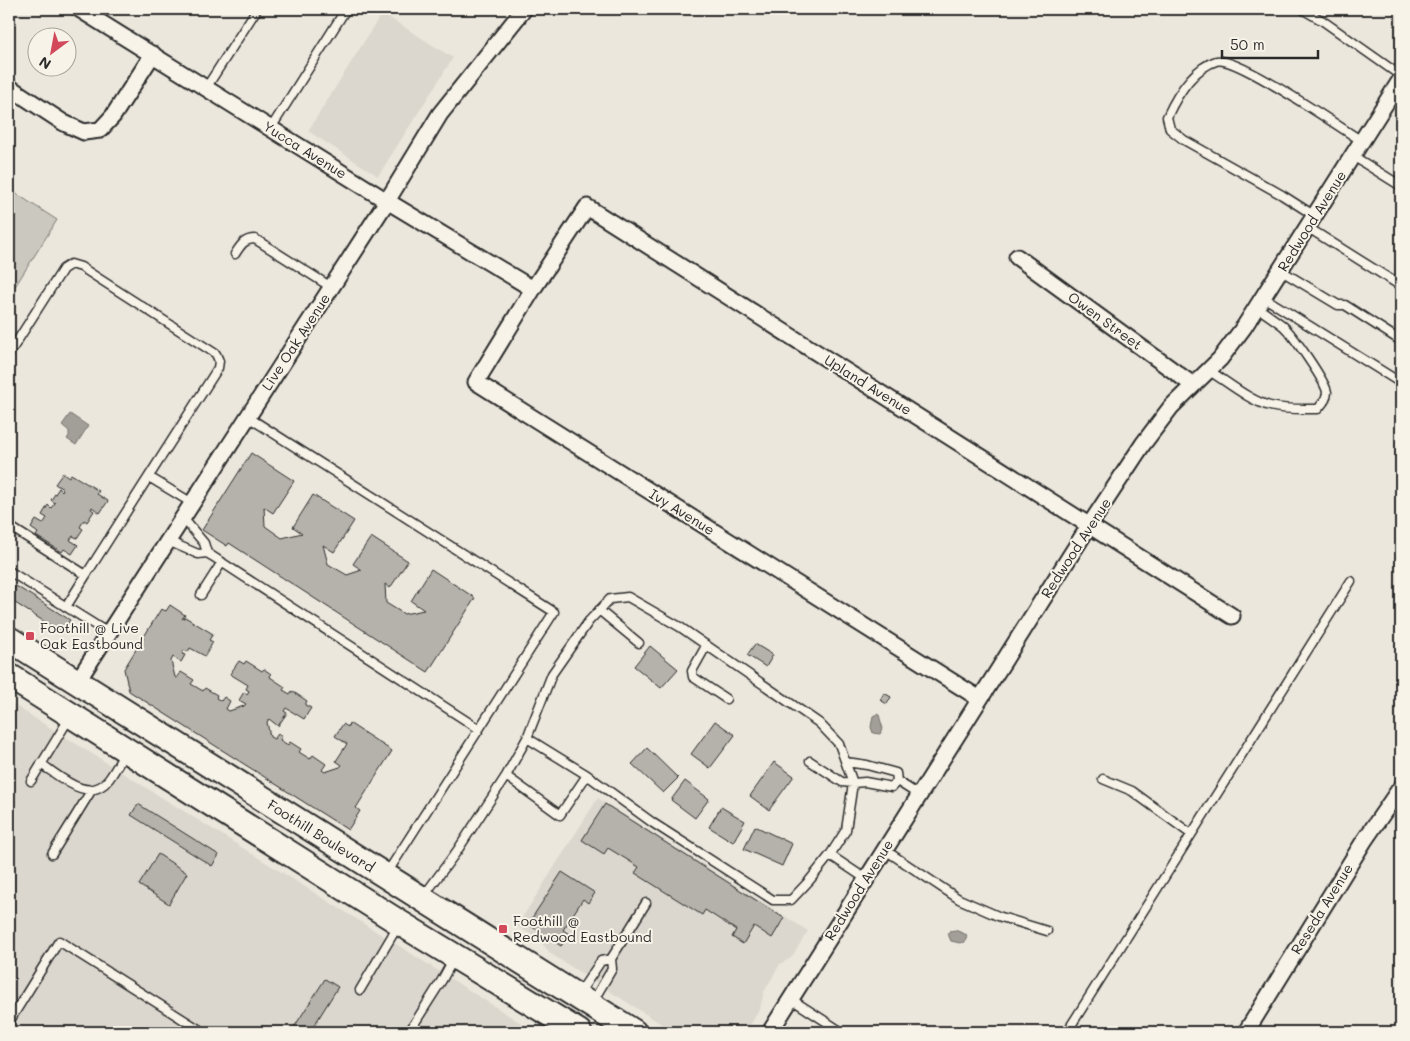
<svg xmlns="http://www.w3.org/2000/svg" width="1410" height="1041" viewBox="0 0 1410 1041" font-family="Mali,sans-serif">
<rect width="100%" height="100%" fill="#ebe7dd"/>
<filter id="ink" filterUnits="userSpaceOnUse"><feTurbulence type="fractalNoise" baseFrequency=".02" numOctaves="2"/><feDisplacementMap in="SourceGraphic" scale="10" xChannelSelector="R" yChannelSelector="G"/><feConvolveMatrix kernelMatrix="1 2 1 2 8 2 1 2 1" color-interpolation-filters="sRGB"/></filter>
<g filter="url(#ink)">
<path fill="#dbd7ce" d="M382 13 453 58 378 176 308 131Z
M9 702 358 920 535 1032H9Z
M598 798 808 931 791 958 780 964 764 992 760 1008 746 1032H674L551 954 538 939 517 926Z"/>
<path fill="#cbc8bf" stroke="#7b7a75" d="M9 189 57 220 9 296Z"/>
<path fill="#a29f98" stroke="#72716c" d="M70 414 88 426 76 445 67 439 69 436V431L62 425Z
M877 714 879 715 883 729 880 734 873 733 871 727 873 716Z
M955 930 967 935 965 942 960 943 951 941 948 934 950 931Z"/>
<path fill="#b5b2ab" stroke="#2b2b2b" d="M251 453 294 481 273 513 264 507 265 526 282 538 302 533 293 527 313 495 354 521 334 552 323 545 328 564 347 575 362 570 353 564 371 537 408 561 390 588 385 584 386 603 404 614 424 610 411 601 431 569 475 598 428 672 229 543 227 546 202 530Z
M63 473 69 477 71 474 99 491 97 494 108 501 100 513 92 507 91 509 94 511 87 522 84 520 80 527 83 529 77 538 73 536 70 540 78 545 72 554 64 549 62 552 36 536 38 533 31 528 36 520 43 524 47 518 42 515 48 505 51 508 55 503 51 500 59 488 62 491 63 489 55 484Z
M16 586 70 620 62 633 9 599Z
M170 605 185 615 182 619 185 617 213 634 209 640 213 642 205 656 190 648 188 652 184 650 182 654 185 655 181 662 173 657 171 661 175 677 177 678 181 672 194 680 191 684 203 691 205 688 217 695 216 698 221 701 224 697 230 701 226 709 229 711 244 706 246 704 239 700 244 692 247 694 249 691 246 689 248 685 230 674 239 661 244 664 246 661 262 671 264 669 271 674 270 677 285 687 283 690 290 694 292 691 307 701 305 705 311 708 304 719 286 708 284 711 287 713 278 726 269 719 267 722 270 737 274 739 278 734 282 737 280 740 288 745 290 742 301 749 299 752 310 759 313 755 326 764 322 770 325 772 340 767 342 765 336 761 347 744 335 736 343 724 348 727 349 723 392 751 356 808 360 811 348 830 129 691 124 669 161 609 166 611Z
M755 644 773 655 766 667 747 655Z
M650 646 678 669 661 688 634 666Z
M884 693 891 697 887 704 880 700Z
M715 721 735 735 710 768 691 754Z
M647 748 678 778 663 793 632 764Z
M774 762 794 776 769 810 750 796Z
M685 781 709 799 695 818 671 800Z
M138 804 219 855 212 866 131 815Z
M605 804 784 918 772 938 754 926 743 944 732 937 736 930 705 910 702 915 635 873 639 867 608 848 604 854 582 840Z
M721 807 745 821 733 842 709 827Z
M755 826 792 844 782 866 744 849Z
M158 854 187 873 169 904 139 885Z
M562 872 595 893 588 903 583 899 563 930 569 934 561 946 528 924Z
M325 979 338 987 310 1032H291Z"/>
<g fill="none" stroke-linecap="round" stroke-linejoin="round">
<defs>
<path id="service" d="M1302 9 1323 21 1401 76
M206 88 257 9
M271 128 346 9
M1353 156 1401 186
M1315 216 1282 195 1184 140 1170 129 1167 117C1177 95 1192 69 1216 61 1236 55 1339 127 1362 141
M1307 227 1401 286
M235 254C241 245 244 239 255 239L331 287
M1280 270 1338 305H1345L1401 341
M1263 297 1401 383
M9 354 63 269 71 264 81 267 216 354 219 361 218 368 86 575 9 526
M1208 370C1226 381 1250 401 1270 406 1286 410 1302 409 1318 409 1322 404 1327 399 1327 392 1325 381 1292 333 1282 325 1274 319 1265 313 1257 307
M248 417 554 612 387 873
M149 477 192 503
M183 518 204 543 207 553
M168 541 198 554 207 553 212 556 479 729
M9 571 108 633
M201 595 222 562
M66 607 86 575
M599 610 639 643
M706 646 692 671 693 677 726 699
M527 738 587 775
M810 761 842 782 853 783 865 782 892 787 897 781 896 773 867 765 846 762
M41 764C60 776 89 805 109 779 115 771 120 761 125 752
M1103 779 1132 791 1191 834
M31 781 70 717
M897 781 919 795
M885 850 959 899 998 916 1047 931
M52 854 91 791
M830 855 866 879
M423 897 457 851 506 776 527 738 552 674 589 621 610 599 628 597 680 627 819 723 839 744 853 783 846 830 830 855 809 881 791 900H773L653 823 587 775 560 815 506 776
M360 990 399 924
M578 995 601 961 611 959
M791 999 842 1032
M592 1003 612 969 611 959 646 903
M9 1022 59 941 203 1032
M409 1032 442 980 454 958
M1067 1032 1351 581"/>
<path id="minor" d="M79 9 387 201 533 289
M9 87 64 123 84 132 100 130 113 116 153 54
M1017 257 1193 385
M77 682 387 201 440 114 524 9
M980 699 476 382 533 289 587 207 1232 616
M770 1032 1089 526 1143 444 1171 407 1220 359 1244 327 1401 79
M1246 1032 1364 841 1401 787"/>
<path id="primary" d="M9 639 634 1032
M9 676 400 923 579 1032"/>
</defs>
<use href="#service" stroke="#2b2b2b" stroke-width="11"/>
<use href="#minor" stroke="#2b2b2b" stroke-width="19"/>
<use href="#primary" stroke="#2b2b2b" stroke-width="28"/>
<use href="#service" stroke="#f7f3e8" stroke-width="8"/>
<use href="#minor" stroke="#f7f3e8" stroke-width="15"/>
<use href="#primary" stroke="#f7f3e8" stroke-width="24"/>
</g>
</g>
<g fill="#d1495b" stroke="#f7f3e8" stroke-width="2">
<rect x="25" y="631" width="10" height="10" rx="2.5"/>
<rect x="498" y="924" width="10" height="10" rx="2.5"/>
</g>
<g text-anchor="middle" stroke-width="4" stroke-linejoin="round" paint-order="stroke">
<g font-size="14" fill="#2b2b2b" stroke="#f7f3e8">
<text transform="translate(305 150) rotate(32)" y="5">Yucca Avenue</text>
<text transform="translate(1312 221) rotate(-58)" y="5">Redwood Avenue</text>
<text transform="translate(1105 321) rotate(36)" y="5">Owen Street</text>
<text transform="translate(296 342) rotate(-57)" y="5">Live Oak Avenue</text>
<text transform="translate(868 385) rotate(32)" y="5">Upland Avenue</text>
<text transform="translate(682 512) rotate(32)" y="5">Ivy Avenue</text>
<text transform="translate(1076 548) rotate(-57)" y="5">Redwood Avenue</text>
<text transform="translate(321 836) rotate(32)" y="5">Foothill Boulevard</text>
<text transform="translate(859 890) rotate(-58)" y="5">Redwood Avenue</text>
<text transform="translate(1322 909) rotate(-58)" y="5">Reseda Avenue</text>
</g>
<g font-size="14" fill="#2b2b2b" stroke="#f7f3e8" text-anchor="start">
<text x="40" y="633">Foothill @ Live<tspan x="40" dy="16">Oak Eastbound</tspan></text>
<text x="513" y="926">Foothill @<tspan x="513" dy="16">Redwood Eastbound</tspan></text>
</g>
</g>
<rect width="1410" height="1041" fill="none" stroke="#f7f3e8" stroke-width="30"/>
<rect x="15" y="15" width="1380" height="1011" fill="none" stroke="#2b2b2b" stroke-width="2" filter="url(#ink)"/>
<g transform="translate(52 52) rotate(212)"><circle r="24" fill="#f7f3e8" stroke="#a5a39c"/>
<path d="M0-4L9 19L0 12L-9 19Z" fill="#d1495b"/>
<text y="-8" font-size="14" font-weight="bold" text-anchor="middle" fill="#2b2b2b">N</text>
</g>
<path d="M1222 50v8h96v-8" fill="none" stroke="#2b2b2b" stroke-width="2.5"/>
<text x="1230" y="50" font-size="15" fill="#2b2b2b" stroke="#f7f3e8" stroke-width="4" paint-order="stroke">50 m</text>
</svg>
